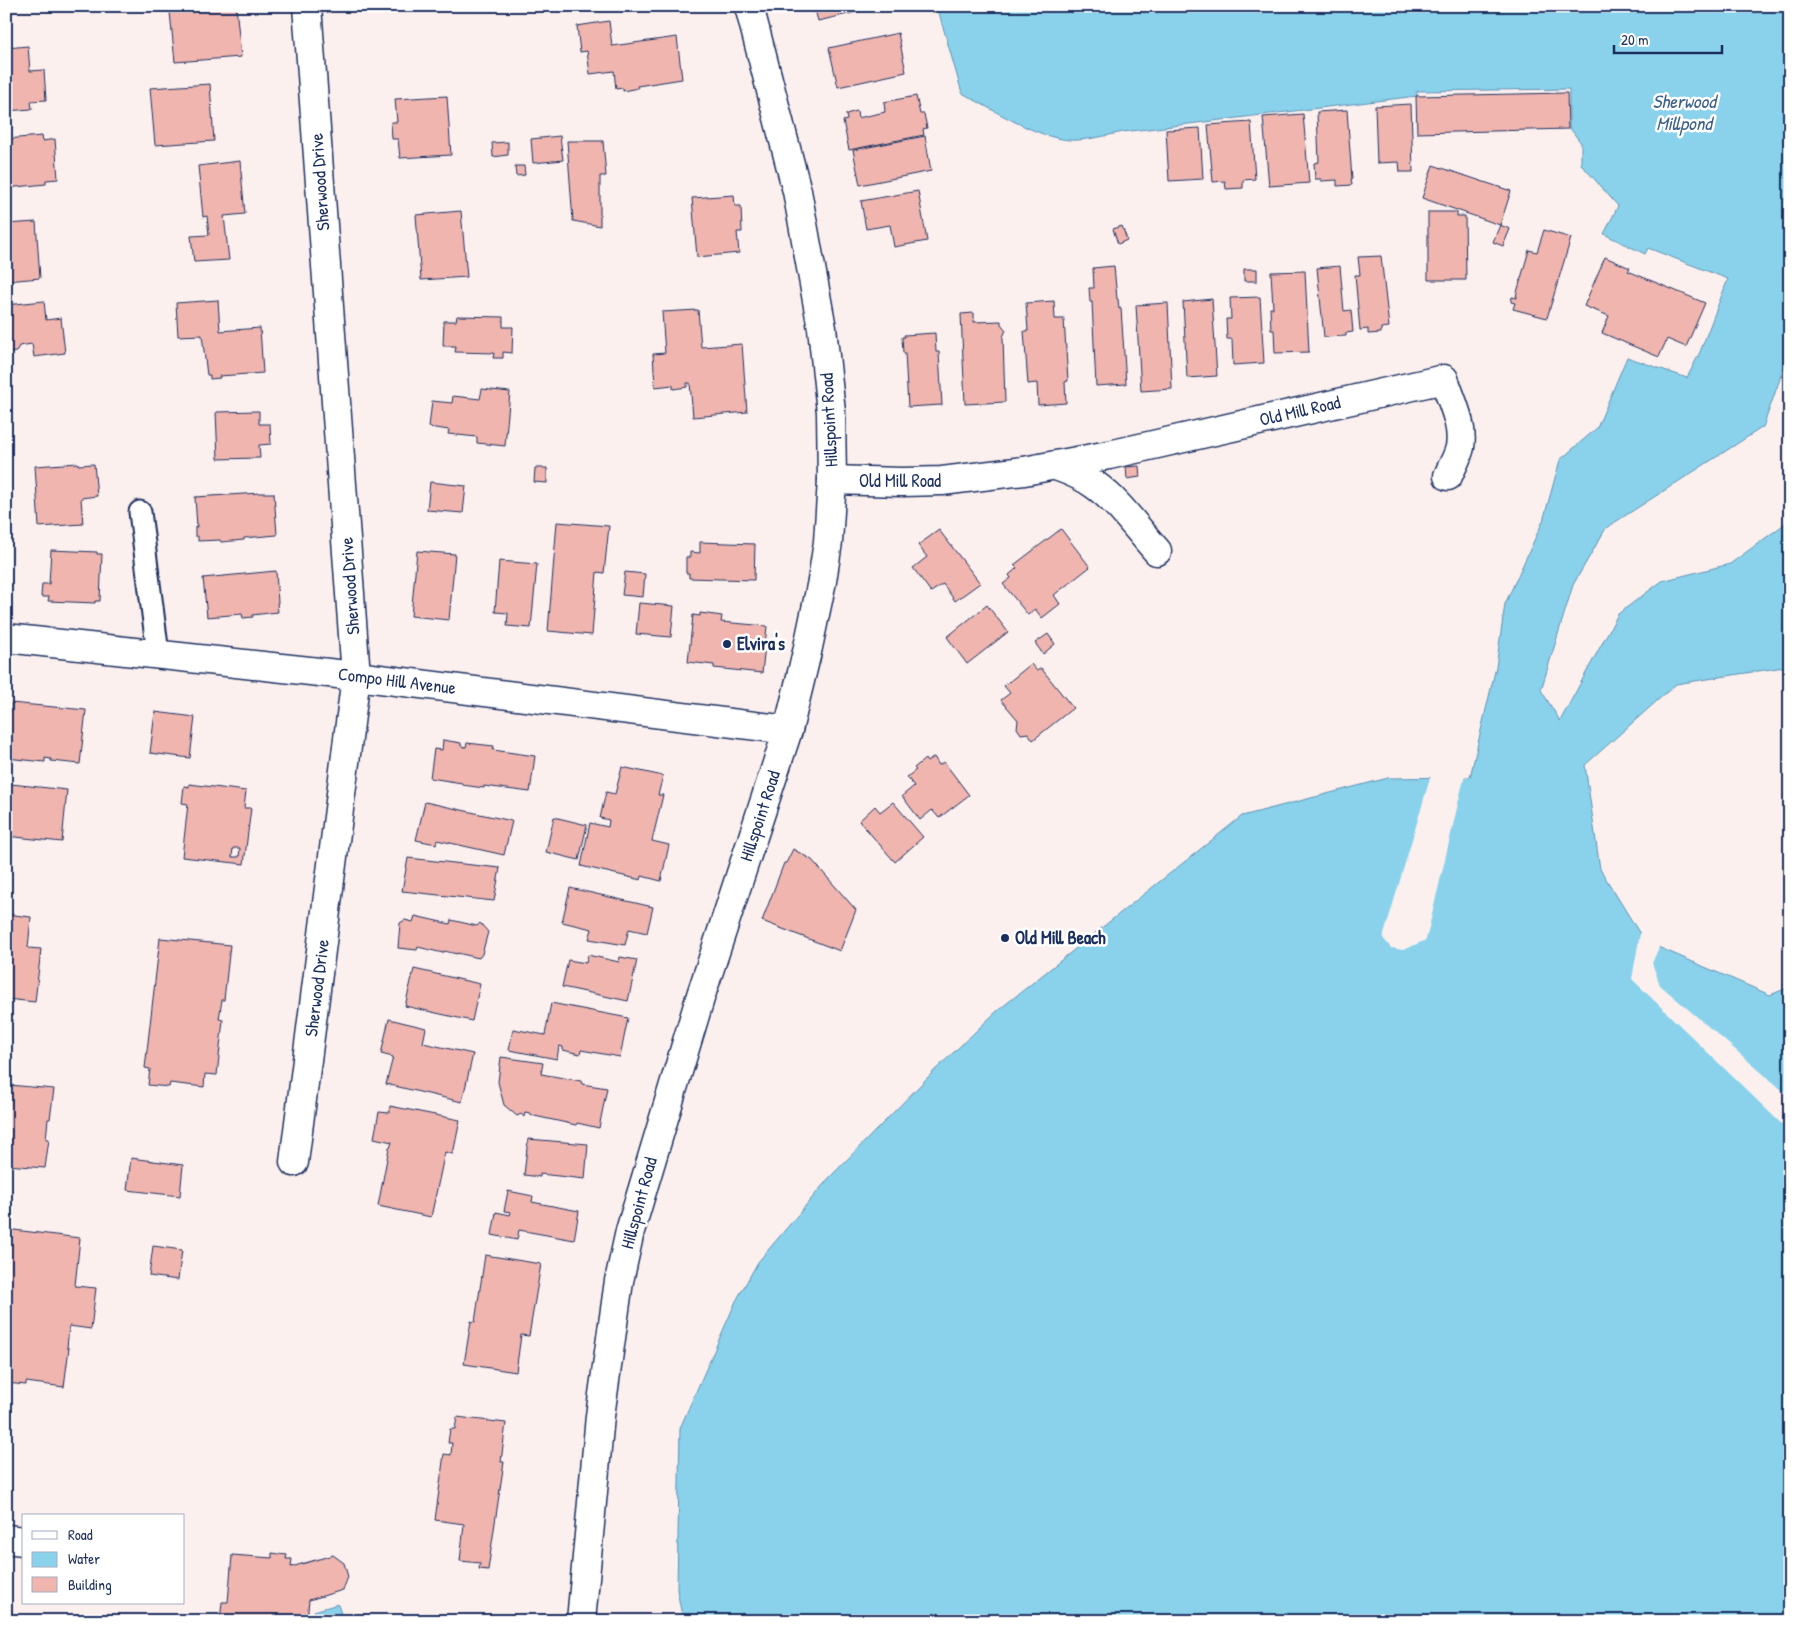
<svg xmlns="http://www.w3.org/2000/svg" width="1796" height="1627" viewBox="0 0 1796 1627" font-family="'Patrick Hand',sans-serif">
<rect width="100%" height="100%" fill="#fcf0ef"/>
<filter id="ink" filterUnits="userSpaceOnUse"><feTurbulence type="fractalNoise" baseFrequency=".02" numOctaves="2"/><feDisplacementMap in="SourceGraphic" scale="10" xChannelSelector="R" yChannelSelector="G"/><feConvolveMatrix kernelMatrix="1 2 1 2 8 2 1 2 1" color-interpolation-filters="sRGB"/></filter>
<g filter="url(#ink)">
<path fill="#8ad2eb" stroke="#5e91b3" d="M937 6H1790V350L1763 427 1606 528 1573 585 1541 690 1560 721 1618 614 1662 581 1730 564 1790 520V666L1676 684 1585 765 1600 869 1640 934 1658 947 1770 995 1790 987V1621H683L677 1590 680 1428 736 1301 758 1262 829 1178 934 1071 996 1012 1242 816 1388 778 1470 777 1496 667 1505 604 1543 521 1560 460 1597 428 1627 357 1687 378 1700 352 1728 279 1648 248 1645 254 1604 234 1618 206 1581 164V143L1569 127V89L1417 91V96L1123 132C1109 135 1093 139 1078 140 1044 143 992 109 962 93Z
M338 1604 343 1621H316L314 1611Z"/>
<path fill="#fcf0ef" d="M1465 774 1426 940 1403 950 1391 948 1383 938 1431 775Z
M1642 932 1660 945 1652 963 1660 985 1790 1097V1132L1632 979 1640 934Z"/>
<path fill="#f0b5af" stroke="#1b2f5e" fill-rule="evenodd" d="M236 6 241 57 175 62 170 12Z
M814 6H883L818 21Z
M609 21 612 46 677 37 682 79 637 86 638 88 623 91V88L616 89 614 71 590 74 587 51 580 52 577 26Z
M898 33 906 72 838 87 829 48Z
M28 46 30 71 44 70 46 100 31 101 32 109 6 111V48Z
M210 84 214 141 155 145 150 88Z
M1567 93 1568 129 1417 133 1416 96Z
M447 96 451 155 400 158 398 139H392L391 122H397L395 99Z
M916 96 920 114H924L927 128 923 129 924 135 849 150 843 121 847 120 846 114 857 111 858 118 885 112 884 102Z
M1411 104 1413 172H1400L1399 162 1377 163 1375 106Z
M1347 110 1352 179H1351L1352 185 1337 186V180L1321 181V179H1315L1314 163 1319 162 1317 112Z
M1303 114 1309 183 1269 186 1263 117Z
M1251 122 1255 179 1243 180V188L1226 189 1225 181 1213 182 1208 125Z
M1200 128 1203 179 1169 181 1166 130Z
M42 136 43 141 55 139 58 179 46 180V184L6 188V139Z
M560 136 563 160 533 163 531 139Z
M925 136 931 171 860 185 853 150Z
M567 141H603L606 176H600V226L573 221Z
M508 142V155L493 157 492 143Z
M240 161 245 214 224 216 229 260 194 262 191 236 209 235 207 216 203 217 198 166Z
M1433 165 1511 191 1500 225 1422 198Z
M515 166H524L525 175 516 176Z
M918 191 927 241 894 247 890 225 866 229 861 201Z
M734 195 735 206H741L742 232H737L739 253 697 257 692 198Z
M461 211 467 277 421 280 416 215Z
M1428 212H1457V216H1465L1466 280H1428Z
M36 222 40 278 6 281V224Z
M1500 225 1510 229 1503 246 1493 242Z
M1122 226 1127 240 1118 244 1113 229Z
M1544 230 1571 238 1547 318 1513 309 1515 303 1511 302 1512 297 1517 298V296H1516L1529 250 1537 252Z
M1381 256 1389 327 1381 328V333L1368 334V329L1360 330 1355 275H1360L1358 257Z
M1605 257 1630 268 1628 271 1705 303 1686 347 1667 339 1659 357 1602 333 1609 316 1584 306Z
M1114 266 1117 299H1118L1119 309 1121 308 1126 384 1096 386 1092 302H1090L1089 288H1094L1093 268Z
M1340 266 1344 311 1351 310 1353 332 1346 333V336L1324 337 1317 268Z
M1244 269H1257V281H1244Z
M1305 271 1309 352 1275 353 1274 330H1271L1270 308H1273L1271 272Z
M1260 297 1264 363 1233 365 1232 339H1227L1226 319H1231L1230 298Z
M1212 299 1217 376 1187 378 1183 302Z
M218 300 220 331 260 328 263 373 219 376 220 378 210 379V375H207L202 335 178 336 176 303Z
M44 301 46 320 61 318 65 353 34 357 32 344 19 346 16 352 6 353V305Z
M1054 301 1055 319H1064L1068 381 1065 382 1066 403 1038 405 1037 383 1028 384 1024 331H1028L1026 303Z
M1168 303 1172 389 1141 391 1136 305Z
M698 310 701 347 742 344 747 412 693 417 690 383H687V387L673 389V385L655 387 653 354 665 353 662 312Z
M974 313V322L1001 321V324L1006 330 1003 337 1005 402 965 404 961 314Z
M457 316 503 317V327H513L512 353 503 352V358H493L494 353 455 352 456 346H443L444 321H456Z
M935 333 936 352H939L942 405 908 407 905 353H903L902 337H905L904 335Z
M482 389 510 392 505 446 477 443V437L448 434 449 430 429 427 432 401 452 403 453 396 480 399Z
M259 411V424H270L271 444 259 445 260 458 218 459 216 412Z
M78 463V465L94 464 97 496 81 498 83 524 39 527 35 466Z
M1139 466 1140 477 1127 479 1126 467Z
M535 468H547V483L534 482Z
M430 482 466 486 463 513 427 510Z
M260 493H274L277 535 244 538V540L221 542 220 540 198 541V536H195V527H197L195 497Z
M557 522 609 526 604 573 597 572 592 635 548 631Z
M1061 529 1090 567 1054 595 1060 604 1042 618 1035 609 1028 615 1003 584 1011 578 1009 575 1017 568 1014 565Z
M939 530 980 583 955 601 943 584 931 592 913 568 927 557 918 545Z
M700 542 755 544 754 580 689 578V573H686V557H690V552L700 553Z
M51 550 97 552V554H102L100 601H95V603L48 601 49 597H41L42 584H49Z
M417 551 455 554 449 620 411 616Z
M499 561 537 564 531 628 507 626 508 613 495 612Z
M276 571 278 603H277L278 612 252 615 253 617 243 618 242 614 207 617 203 578Z
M625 572 645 574 643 597 622 595Z
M639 603 674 606 671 637 636 634Z
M987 605 1008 632 967 664 947 637Z
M700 613 722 616 721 622 767 626 762 673 714 668V665L688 662 693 615 700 616Z
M1048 634 1055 644 1043 654 1035 643Z
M1031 664 1037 671 1041 668 1073 708 1033 740 1028 733 1021 734 1017 728 1018 720 1001 700 1010 693 1004 686Z
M11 703 86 710 80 764 51 761V759L45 758V762L6 758 8 727H6V722L8 709H10Z
M155 712 195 717 190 758 150 753Z
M443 740 461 743V746L466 747 467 743 494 746 493 750 535 756 530 792 484 786V788L462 785V783L430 778 434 749 442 750Z
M934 757 939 765 944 762 969 795 939 818 932 810 920 820 902 796 914 786 907 777 916 770 914 768 925 759 927 762Z
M622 767 663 776 658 795H663L652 841 669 845 661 881 642 876 641 880 581 866 590 823 608 827 609 820 600 818 606 792 615 794Z
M11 784 67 790 62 842 6 836Z
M189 784 246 791 244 808H251L244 864 182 857 188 804 182 803 184 786 189 787ZM233 848H240L239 857H232Z
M425 802 512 821 504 855 437 840 436 844 416 840Z
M893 802 923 837 895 862 859 821 875 806 880 812Z
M554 817 587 825 579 860 546 852Z
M793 849 812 860 856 910 840 951 762 921 784 863H786Z
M408 858 500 868 494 901 402 891Z
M570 888 653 907 647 933 629 929 625 945 589 939 592 929 562 922Z
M6 914 31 917 28 948 41 949 35 1002 6 999Z
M415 916 450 924 451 920 477 926 480 923 488 932 482 954 479 958 457 953V954L444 951 443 953 418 947 417 950 398 948 400 923 405 920 413 922Z
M160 938 230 945 224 1000H222L219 1019 223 1020 217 1075 205 1074 204 1087 170 1083 169 1087 148 1085 150 1069 145 1068Z
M588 955 619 962 620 957 637 960 628 1001 562 987 568 960 586 963Z
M414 969 480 984 472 1021 405 1006Z
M551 1003 628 1018 620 1057 581 1050 580 1054 563 1050V1047L559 1046 557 1059 509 1050 513 1029 545 1035Z
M389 1019 426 1028 423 1043 473 1054 462 1102 386 1084 393 1057 381 1054Z
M501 1057 543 1063 541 1074 581 1081 582 1084 607 1088 599 1128 577 1123 576 1125 530 1115V1113L525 1112 524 1117 521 1114 517 1116 504 1105 498 1082Z
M9 1085 54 1089 50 1119H48L46 1139H49L45 1168 6 1165V1107Z
M390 1106 460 1120 453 1154 445 1152 431 1217 378 1206 389 1148H390L392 1142 374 1138 379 1112 389 1113Z
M528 1139 588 1144 585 1179 540 1174V1177L524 1175Z
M131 1158 183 1165 180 1196 127 1190Z
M508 1191 533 1196 532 1202 579 1211 574 1240 519 1230 517 1240 492 1235 496 1212 510 1215 511 1212 504 1211Z
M6 1229 80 1238 75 1286 96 1288 91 1329 69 1326 67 1348H69L64 1387 26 1382V1385L6 1383Z
M153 1246 182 1250 178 1280 149 1276Z
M485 1255 541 1264 529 1336 521 1335 516 1372 464 1364 471 1321 475 1322Z
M457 1417 506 1423 501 1462H504L488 1570 479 1569 480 1563 460 1561 464 1524 435 1520 444 1454 451 1455 452 1443H448L450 1429H455Z
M272 1553 287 1555 286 1559H292L291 1567 333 1555 344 1563 348 1577 343 1590 309 1600 307 1621H220L222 1602H228L232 1555 272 1558Z"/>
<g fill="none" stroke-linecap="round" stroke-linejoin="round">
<defs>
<path id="lane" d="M140 512 158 654"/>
<path id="street" d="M1056 466C1070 471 1083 476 1095 485 1119 502 1137 529 1157 551
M832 480 902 482 942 481 1024 471 1109 455 1444 379C1451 400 1464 425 1460 447 1458 457 1452 466 1448 476
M6 638 356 676 788 730
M294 1162 356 676 307 6
M6 1539 24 1541"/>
<path id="secondary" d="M581 1621 600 1416 619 1281 630 1231 701 995 788 730 807 652 822 581 828 542 832 480 831 412 822 328 797 191 749 6"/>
</defs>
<use href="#lane" stroke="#1b2f5e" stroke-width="25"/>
<use href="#street" stroke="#1b2f5e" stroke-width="31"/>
<use href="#secondary" stroke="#1b2f5e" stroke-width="31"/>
<use href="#lane" stroke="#fff" stroke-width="21"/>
<use href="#street" stroke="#fff" stroke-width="28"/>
<use href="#secondary" stroke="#fff" stroke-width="28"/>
</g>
</g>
<g fill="#1b2f5e" stroke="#fff" stroke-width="2">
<circle cx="727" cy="644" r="5"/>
<circle cx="1005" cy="938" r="5"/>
</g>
<g text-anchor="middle" stroke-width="5" stroke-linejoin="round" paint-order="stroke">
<g font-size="18" fill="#1b2f5e" stroke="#fff">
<text transform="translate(320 182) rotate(-94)" y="6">Sherwood Drive</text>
<text transform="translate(1300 411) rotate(-13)" y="6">Old Mill Road</text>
<text transform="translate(829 420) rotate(-93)" y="6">Hillspoint Road</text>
<text x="900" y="487">Old Mill Road</text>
<text transform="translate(350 586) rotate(-94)" y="6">Sherwood Drive</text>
<text transform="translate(397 681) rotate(7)" y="6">Compo Hill Avenue</text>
<text transform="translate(760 816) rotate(-72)" y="6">Hillspoint Road</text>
<text transform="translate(317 988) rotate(-83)" y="6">Sherwood Drive</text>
<text transform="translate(639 1203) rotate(-75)" y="6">Hillspoint Road</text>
</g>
<g font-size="18" font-weight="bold" fill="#1b2f5e" stroke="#fff" text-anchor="start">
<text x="737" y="650">Elvira's</text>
<text x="1015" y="944">Old Mill Beach</text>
</g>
<g font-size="19" font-style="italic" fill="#3c6088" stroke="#fff">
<text x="1684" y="108">Sherwood<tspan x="1684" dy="22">Millpond</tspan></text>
</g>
</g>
<rect width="1796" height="1627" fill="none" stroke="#fff" stroke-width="25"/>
<rect x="12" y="12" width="1771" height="1602" fill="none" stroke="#1b2f5e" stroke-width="2" filter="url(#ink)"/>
<rect x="22" y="1514" width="162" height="90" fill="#ffffff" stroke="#a4acbf"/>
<rect x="32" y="1531" width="25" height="8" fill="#ffffff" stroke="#a4acbf"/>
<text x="68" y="1540" font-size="15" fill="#1b2f5e">Road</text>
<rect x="32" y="1552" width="25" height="15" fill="#8ad2eb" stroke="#a4acbf"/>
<text x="68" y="1564" font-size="15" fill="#1b2f5e">Water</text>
<rect x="32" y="1577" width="25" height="15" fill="#f0b5af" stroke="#a4acbf"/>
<text x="68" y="1590" font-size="15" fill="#1b2f5e">Building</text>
<path d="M1614 45v8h108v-8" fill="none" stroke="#1b2f5e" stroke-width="2.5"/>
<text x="1621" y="45" font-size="15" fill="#1b2f5e" stroke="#ffffff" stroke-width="4" paint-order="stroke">20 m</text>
</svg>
